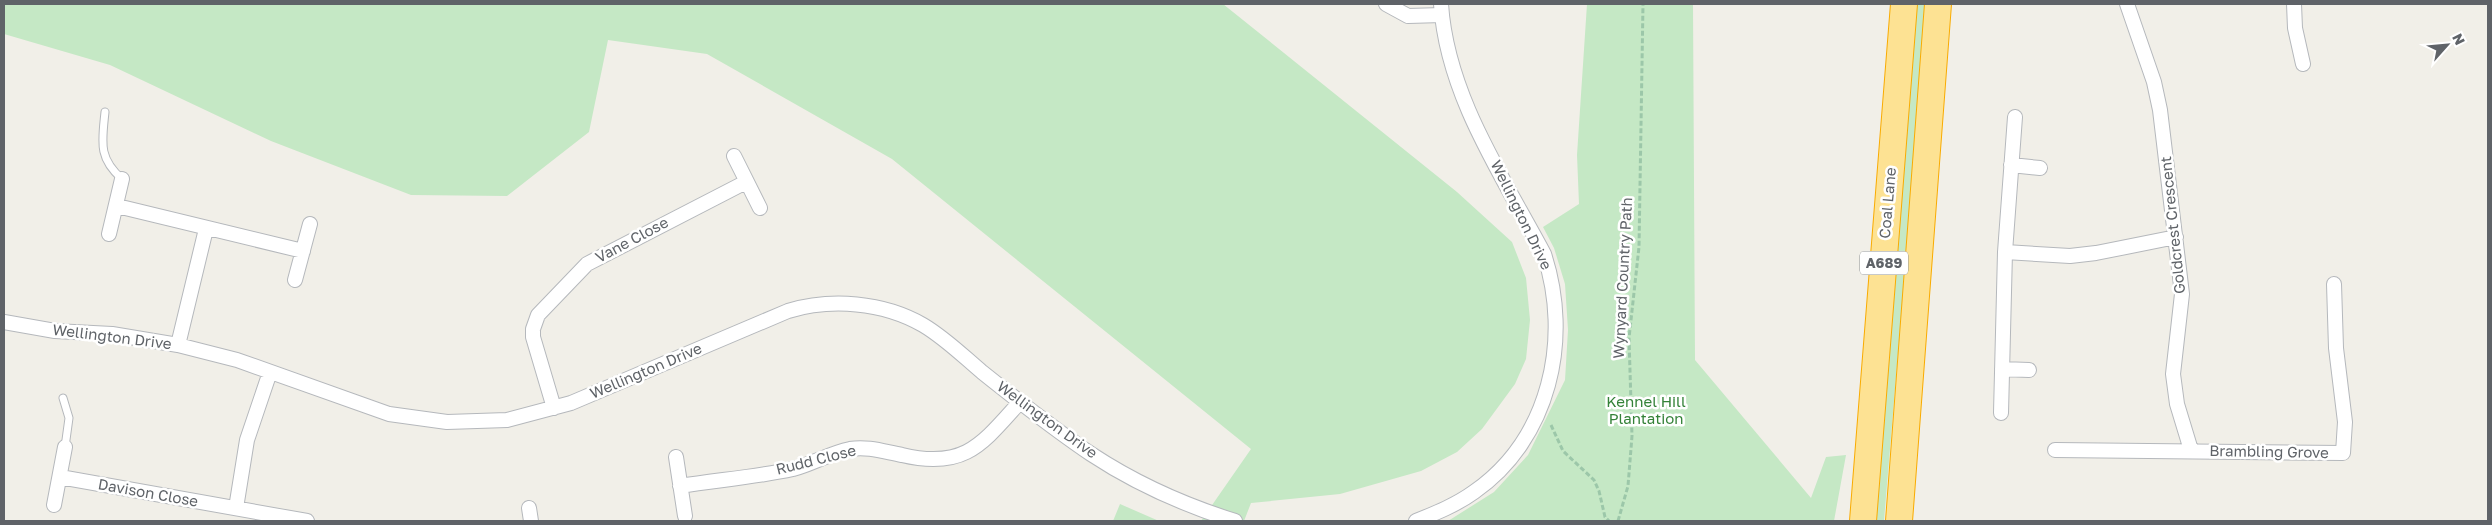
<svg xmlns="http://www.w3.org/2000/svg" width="2492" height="525" viewBox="0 0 2492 525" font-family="'Golos Text',sans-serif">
<rect width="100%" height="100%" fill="#f1efe8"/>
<path fill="#c5e8c5" d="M4 4H1223L1457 192 1512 242 1526 278 1530 320 1526 359 1515 384 1482 429 1457 452 1421 471 1340 494 1251 503 1244 521H1201L1251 449 892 159 707 54 608 40 589 132 507 196 411 195 271 141 110 65 4 34Z
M1587 4H1693L1695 360 1811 498 1826 457 1846 455 1834 521H1448L1494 492 1528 455 1565 380 1568 330 1565 284 1554 248 1543 227 1579 204 1577 155Z
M1914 4H1927L1884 521H1873Z
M1120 504 1159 521H1113Z"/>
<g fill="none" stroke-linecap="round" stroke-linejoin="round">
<defs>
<path id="lane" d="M105 112C102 142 98 158 122 179
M63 398 69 418 65 447"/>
<path id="street" d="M1386 4 1408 16 1442 15
M2127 4 2154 82 2160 110 2182 294 2173 374 2177 404 2191 450
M2294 4 2295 28 2303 64
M734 156 760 208
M2011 165 2040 168
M117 206 303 251
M109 234 122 179
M2005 252 2070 256 2096 253 2176 237
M295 280 310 224
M4 322 55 331 112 334 178 345 237 360 389 414 447 422 507 420 571 403 788 311C831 298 883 302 923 325 945 338 963 356 982 372 1017 400 1054 429 1091 454 1135 483 1184 505 1235 521
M178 345 206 229
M2002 369 2029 370
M554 408 533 337V329L538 315 587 264 746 182
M2001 413 2005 252 2015 117
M2055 450 2343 453 2345 422 2336 348 2334 284
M676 457 685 516
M60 477 307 521
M680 486C717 480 756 477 793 469 812 464 830 453 850 449 868 446 885 452 902 455 965 470 982 444 1020 402
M54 505 65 447
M236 508 247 440 270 372
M529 508 531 521
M1416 521C1436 513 1456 505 1474 492 1550 439 1572 339 1544 254 1502 175 1447 95 1441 4"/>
<path id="highway" d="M1863 521 1904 4
M1899 521 1938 4"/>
</defs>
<use href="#lane" stroke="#b5b8bc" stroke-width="9"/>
<use href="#street" stroke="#b5b8bc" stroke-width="16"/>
<use href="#highway" stroke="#f9ab00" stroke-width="28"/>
<path stroke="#9cc7a9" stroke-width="3" stroke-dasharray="5 2.5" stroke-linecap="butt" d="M1551 425 1563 451 1594 480 1599 491 1605 517 1609 521
M1618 521 1628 486 1632 436 1629 338 1639 247 1643 4"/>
<use href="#lane" stroke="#fff" stroke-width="7"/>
<use href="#street" stroke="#fff" stroke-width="14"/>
<use href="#highway" stroke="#fde293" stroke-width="26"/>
</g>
<g text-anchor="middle" stroke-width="5" stroke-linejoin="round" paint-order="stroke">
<rect fill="#fff" stroke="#8f9295" stroke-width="1" x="1860" y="251.5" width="48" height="23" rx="4"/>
<g font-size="14" font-weight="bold" fill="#5f6368">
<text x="1884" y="268">A689</text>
</g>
<g font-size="15" fill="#5f6368" stroke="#fff">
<text transform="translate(1888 203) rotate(-85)" y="5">Coal Lane</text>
<text transform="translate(1521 215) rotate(64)" y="5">Wellington Drive</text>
<text transform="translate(2173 225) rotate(-96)" y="5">Goldcrest Crescent</text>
<text transform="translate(632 240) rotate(-28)" y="5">Vane Close</text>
<text transform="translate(1623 278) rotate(-87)" y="5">Wynyard Country Path</text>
<text transform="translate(112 337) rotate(7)" y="5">Wellington Drive</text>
<text transform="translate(646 371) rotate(-23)" y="5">Wellington Drive</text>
<text transform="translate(1047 420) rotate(36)" y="5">Wellington Drive</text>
<text transform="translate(2269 452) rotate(1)" y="5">Brambling Grove</text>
<text transform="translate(816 460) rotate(-14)" y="5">Rudd Close</text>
<text transform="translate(148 493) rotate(10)" y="5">Davison Close</text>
</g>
<g font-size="15" fill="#348238" stroke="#fff">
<text x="1646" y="407">Kennel Hill<tspan x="1646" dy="17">Plantation</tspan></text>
</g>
</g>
<rect width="2492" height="525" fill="none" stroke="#5f6368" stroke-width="10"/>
<g transform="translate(2447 45) rotate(63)" stroke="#ffffff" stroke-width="4" paint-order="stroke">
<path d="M0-4L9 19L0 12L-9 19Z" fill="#5f6368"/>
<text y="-8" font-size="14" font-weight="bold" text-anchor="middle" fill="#5f6368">N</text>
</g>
</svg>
